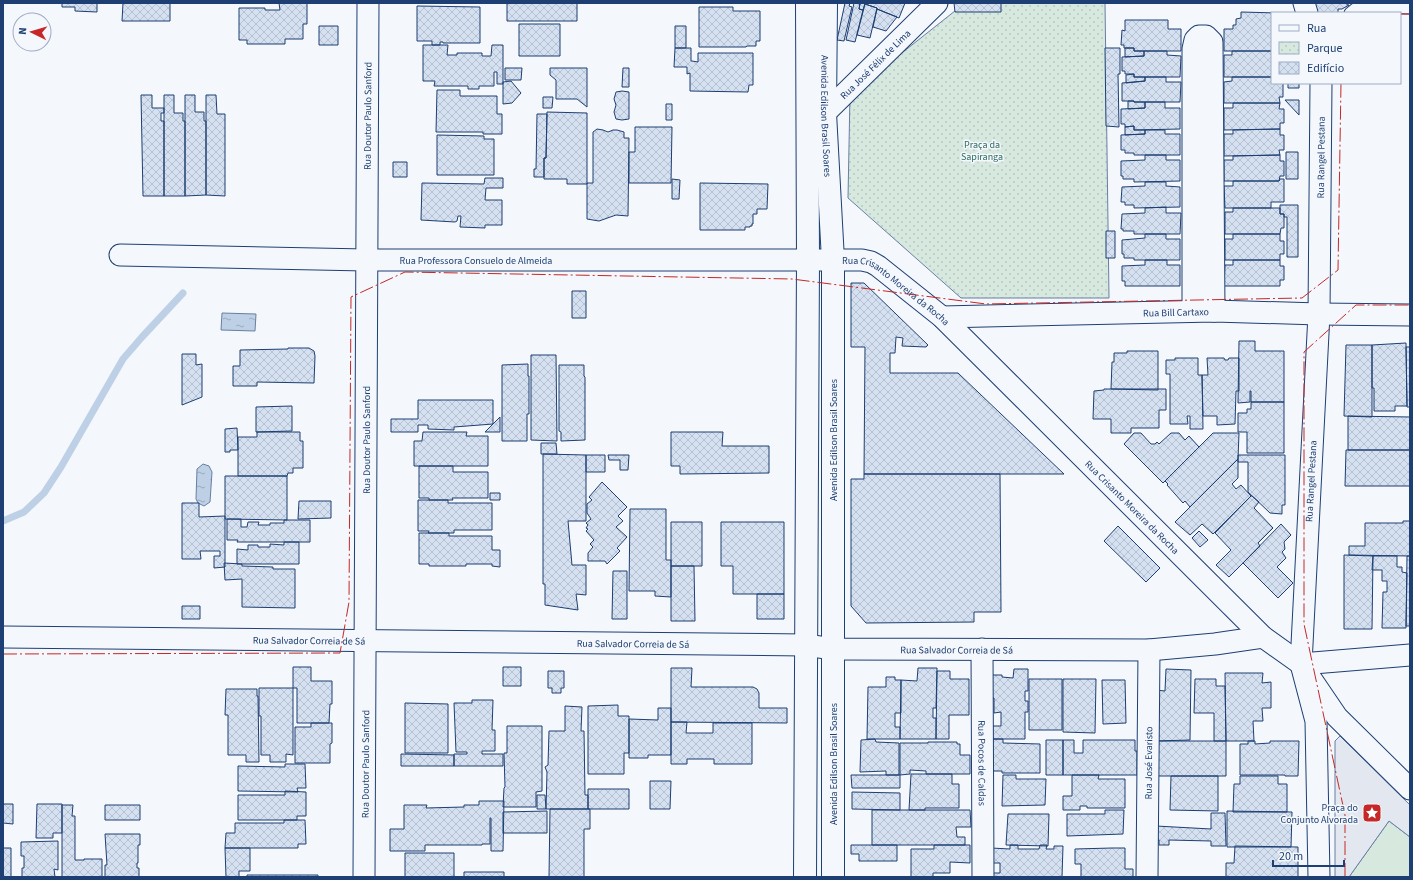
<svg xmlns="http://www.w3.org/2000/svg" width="1413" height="880" viewBox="0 0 1413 880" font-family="'Source Sans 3',sans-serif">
<defs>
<pattern id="park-dots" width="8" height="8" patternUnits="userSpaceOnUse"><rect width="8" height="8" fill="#d7e8df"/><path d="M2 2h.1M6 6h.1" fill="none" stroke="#b8c8c3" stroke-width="1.8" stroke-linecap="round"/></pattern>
<pattern id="water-ripples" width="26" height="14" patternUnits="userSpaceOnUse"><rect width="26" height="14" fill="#bed0e5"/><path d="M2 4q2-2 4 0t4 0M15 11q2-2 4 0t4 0" fill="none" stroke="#9aaabe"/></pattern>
<pattern id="building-cross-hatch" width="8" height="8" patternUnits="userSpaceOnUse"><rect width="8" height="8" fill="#d5e0f0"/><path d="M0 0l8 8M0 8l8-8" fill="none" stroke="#b6c1d1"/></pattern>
</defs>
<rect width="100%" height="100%" fill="#f4f7fb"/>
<path fill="#d7e8df" stroke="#687fa3" d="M1389 821 1410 837V877H1349Z"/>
<path fill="url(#park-dots)" stroke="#687fa3" d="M965 3H1105L1109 298H961L848 198 850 94Z"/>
<path fill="#e3e8f0" stroke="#687fa3" d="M1340 736 1410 805V837L1389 821 1349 877H1335V741Z"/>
<path fill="url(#water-ripples)" stroke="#687fa3" d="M222 313 256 314 255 331 221 330Z
M203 464 209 466 212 472 210 502 204 506 198 503 196 499 197 469Z"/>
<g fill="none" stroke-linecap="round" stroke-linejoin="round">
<path stroke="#bed0e5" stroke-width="7" d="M3 521 24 512 44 493 61 467 123 359 142 337 183 293"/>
</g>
<path fill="url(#building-cross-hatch)" stroke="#1d3f73" d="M62 3H97V12L75 11V7H62Z
M123 3H170V21H122Z
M279 3H307V24H303V39H285V44H247V40H239V8H265V10H280Z
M507 3H577V21H507Z
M845 3H850L849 6 852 7 844 41 837 40Z
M854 3 860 4 859 9 863 10 855 42 846 40Z
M860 3H865L863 10 859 9Z
M865 3H905L899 18 877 9V8L865 4Z
M954 3H1001V12H955Z
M1312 3H1347V5H1349L1342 9H1338V13H1313Z
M865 4 877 8 870 38 857 35Z
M417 6 480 7V43H443V42H440V45H432V41H417Z
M699 7H733V11H760V41H756V46H747L746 47H699Z
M877 9 897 17 886 31 873 27Z
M1241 12 1277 13H1272V51H1224V29H1233V25H1236V19L1241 18Z
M1125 20H1168V29H1181V51H1134V48H1124V45H1121L1122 30 1125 31Z
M519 24H560V56H519Z
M319 26H338V45H319Z
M675 26H686V48H675Z
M423 45H448L447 55H457V53H482V56H491L492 45H503V84H497V72H494V86H479V89H468V86H434L435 81H423Z
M675 48H691V61H692L698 62V53H753V85H749L748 92 690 91V73L687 74V67H674Z
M1105 48H1120V74H1118L1119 127 1106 126Z
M1125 48H1134V51H1144V56L1125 57Z
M1144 51H1167V55L1181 56 1180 77H1134V74H1125V71H1122V57L1144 56Z
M1232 51H1272V77H1224V55H1232Z
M505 68H522L521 80H505Z
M550 68H587V107L577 99H556V80L550 75Z
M623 68H629V87H622Z
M1134 74V77H1145V81L1126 83V75Z
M1145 77H1166V82H1181L1180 102H1134V101H1122V83L1145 81Z
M1232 77H1272V83H1283V97H1279L1280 103H1224V82L1232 81Z
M511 81 521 93 512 103 503 104V82Z
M1288 83H1299V88H1288Z
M437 90H460V96H497V114H502V134H483V132H436Z
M622 91 629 92V119L622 120 616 119 614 112 616 105 614 99 616 92Z
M141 95H152V108H164V113H161V121H164V196H143Z
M164 95H174V113H183V121H185V196H164Z
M185 95H195V112H204V121H206V195L185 196Z
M206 95H216L217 114H225V196L206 195Z
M543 97H553L552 108H543Z
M1285 100H1299V115Z
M1128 101H1134V102H1145V108L1128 109Z
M1145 102H1165V108H1180V129L1134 130V126L1125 127V124H1121V109L1145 108Z
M1233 103H1280L1279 109H1284V123H1280V129L1224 130V108H1233Z
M666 104H672V120H666Z
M547 112 587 113V184H567V179H544V158H546Z
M537 114H547L546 158H544V177H534V169H536Z
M1134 126V130H1145V134L1125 135V127Z
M635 127H672L671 183H629V152H635Z
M597 129 603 130 608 132 613 130H617L624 132V138H629L628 216 616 215 599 221 587 219V183H593V132Z
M1280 129V135H1284V150H1279L1280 155 1224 156V134H1233V130Z
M1145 130H1165V134H1180V155H1134V153H1125V150H1121V135L1145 134Z
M437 135 484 136V139H494V175H437Z
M1286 152H1298V179H1286Z
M1145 155H1166V160H1180V181L1134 182V179H1123V176H1121V161L1145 160Z
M1280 155V161H1284V176H1280L1279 181H1224V160H1233V156Z
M393 162H407V177H393Z
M485 178H503V188H486L485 200H502V225H485V228L460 227 461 216H458L457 221 455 222 421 220 422 183 484 184Z
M672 179 680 180 679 199H672Z
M1280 179H1284V202H1271V208H1225L1224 186H1233V181H1279Z
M1145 182H1166V186L1180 187V207L1134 208V205H1125V202H1121L1122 187 1145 186Z
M700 183 768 184 767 209H757V214H753V224H752V226H750V227H745V230H700Z
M1280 205H1298V257H1287V217H1284V214H1280Z
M1166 207V213H1181L1180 234H1134V231H1123V229H1121L1122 214 1145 213V208Z
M1233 208H1280V214H1284V228H1281L1280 234H1225V212H1233Z
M1106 231H1115V258H1106Z
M1145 234H1166V239H1180V260H1134V258H1124V254H1122V240L1145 238Z
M1233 234H1280V241H1284V254H1280V260H1225V239H1233Z
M1145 260H1167V265H1180V286H1125V281H1122V266L1145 265Z
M1233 260H1280V266H1284V280H1280V286H1224L1225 265H1233Z
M851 283H864L928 345 926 347 902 346 903 338 896 337 895 353H890V373H958L1064 474H864L865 347H851Z
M572 291H586V318H572Z
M1239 341H1255V351H1284V402H1251V391H1250V402L1238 403Z
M1406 343 1407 406H1395V411H1374V388H1372V345Z
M1346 345H1372V417L1344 416Z
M1406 347H1410V407H1407V406Z
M288 348H309L314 351 315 356 314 383 257 382V386H233V366H240V350L288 349Z
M1127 351H1158V390L1111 389 1112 362H1114V353H1127Z
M182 354H196V365L202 364V397L182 405Z
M531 355H556L557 441 531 440Z
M1175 358H1198V375H1202L1203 429H1190V416H1187L1188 424H1170V374H1166V360H1175Z
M1207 358H1224L1225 360H1228L1229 358H1239V391H1236L1235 424 1217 425V416H1203L1202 375H1208Z
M528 364V376H529V414H527V441H502V365Z
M559 365H584V376L585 377V440L561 441V432L559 431Z
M1104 389H1166V410H1159V428H1131V433H1111V419H1093L1094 391 1104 390Z
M418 400H493V424L454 427V430L428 429V425H418V432H391V419H418Z
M1251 402H1284V453H1247V432H1238V413H1247V409H1251Z
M292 406V431L256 432V407Z
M1348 416 1410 417V450H1348Z
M500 417V432H485Z
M237 428 238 450H230V452H225V429Z
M257 432H300V441H303V468H293V473H288L287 476H238V437H257Z
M423 432H467L466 436H488V466H414V441H422Z
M671 432H723L722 446H769V473L680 474V466H671Z
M1134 433H1141L1151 444H1155L1157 442 1159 444 1171 433H1179L1185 440 1189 436 1199 447 1163 483 1124 444Z
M1213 433H1239L1238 459 1190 507 1185 501 1183 503 1167 485 1168 484 1165 481Z
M541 443H556L557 454H541Z
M1346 450H1410V486H1345Z
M543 454 586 455V521H568L572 565H586V595L576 594 578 610 545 605V584H543Z
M586 455H605V472H586Z
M608 455H629L628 470H620V460H609Z
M1238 455H1285V505H1282V514L1270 513 1248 492V462H1238Z
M1238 459V478L1232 484 1236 489 1241 485 1251 496 1213 534 1202 524 1190 535 1175 522Z
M419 466H453V472H488V498H452L453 500H429V498H419Z
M864 474H1000L1001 612H974V622L866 623 851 606V479H864Z
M225 476H287V520L225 519Z
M602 482 627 507 618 516 623 521 616 527 627 537 617 548 620 551 607 564 605 561H588V553L593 547 590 544 594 540 586 531 588 529 586 528 588 525 586 523 591 519 587 513V504L592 500 589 497Z
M490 493H500V500H490Z
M1251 496H1252L1259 502 1254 508 1273 528 1258 543 1260 546 1229 577 1216 565 1231 550 1215 533Z
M418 500H448V503H492V530H454V533H428L429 531H418Z
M299 501H331V518L298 519Z
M182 503H199V517L225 516V567L214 568V556H220V551H200L201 559H182Z
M630 509H666V560H671V597L655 596V591H629Z
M227 519H241V527H247L248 522H259L258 525H270V523H284V520H310V542H237L238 540H227Z
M1403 521H1410V556L1349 555V546H1365V523H1403Z
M671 522H702V566H671Z
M721 522H784V594H733V566H721Z
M1281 524 1291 535 1284 542 1285 549 1282 552 1286 558 1277 567 1293 583 1278 598 1243 563Z
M1118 526 1160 568 1146 582 1104 541Z
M1199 531 1208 540 1200 547 1192 538Z
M419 533H449V536H492V550H500V567L492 566V564H466V566H429V564H419Z
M284 542H299V564H237V549L248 550V545H258V547H270V544L284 545Z
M1344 555 1373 556 1372 629H1344Z
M1373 556H1397V567H1402V572L1407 573 1406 628H1382L1383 592H1387V581H1382V570H1372Z
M1407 556H1410V626H1406Z
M224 563 242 564V566L273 567V569H295V608L242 607V579L225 580Z
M671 566H694L695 621H671Z
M613 571H627V619H612Z
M757 594H784V619H757Z
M182 606H200V619H182Z
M293 667H311V681H332V704H330L329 723H297V688H293Z
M503 667H521V686H503Z
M671 668H692L691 687H753L757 689 759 693V708H787V723L671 722Z
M918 668H937L936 708H933V718H936V739H900L901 680 917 681Z
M1014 669H1028V691H1025V701H1028V712H1025V739H992V726H1001V712L994 713V698H992V675H1002V677L1013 678Z
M1166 669 1191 670 1190 740 1155 741V690L1165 691Z
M548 671H564V688H561V693H552V688H548Z
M937 671H950V679H969V715H949V739H936Z
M1225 673H1263L1262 683 1271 682V708H1262L1263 721H1253L1254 741H1226Z
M886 677H895V680H901V713H895V727H900V739H867L868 687H886Z
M1029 679H1062V730H1029Z
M1063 679H1096L1095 733 1063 732Z
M1195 679H1216V686H1225L1226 741H1214V713H1194Z
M1102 680H1125L1126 723 1103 724Z
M259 688H293V755L286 754V762H270V755H261V716H259Z
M226 689H257V696H258L259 762H246V755H228V715H225Z
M472 700H493L492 730H495V751H482V754H503V766H454V754H467V752H456L454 703H472Z
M405 703 448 704V753H405Z
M618 705V716H629V753H624V774H588V706Z
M565 706 582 707 581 731H584L585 795H588V809H546L547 772 545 767 548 765 549 731H565Z
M658 708H671V755H648V758H629V719L658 720Z
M671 722H687L686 733H713V723H752V764H714V759H687V764H671Z
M311 723H332V743L330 744V763H295V727H311Z
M507 726H542V791L536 792V807H503L504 788 505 787 504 753H507Z
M875 739 876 742 899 743V775H886V771L860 772 861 740Z
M992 739H1003V743L1040 744V773H1002V771H992Z
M1046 740H1063V775H1046Z
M1063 740H1074V753H1083V740H1135V751H1137V775H1063Z
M1155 741H1226V776H1155Z
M1248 741H1255V744L1270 743V741H1299L1298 776H1285V775H1240V744H1248Z
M928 742H957V744H960V755H970V774H926V771L910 770V774L900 775V743H928Z
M401 754 454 755V766H401Z
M285 764H305L306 788H297L298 792 238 791V766L285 767Z
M911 774H952V784H959V808H925V810H909Z
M851 775H900V788H852Z
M1003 775H1016V779H1046L1045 805 1002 806Z
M1072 775H1099L1098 779H1125V808H1087V806H1080V810H1063V796H1072Z
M1171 776H1218V811L1170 810Z
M1240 776H1278V784H1287V812H1233L1234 784H1240Z
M650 781H671L670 809H650Z
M588 789H629V809H588Z
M285 791 306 792V816H297V820H238V795H285Z
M852 792 900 793V810L852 809Z
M537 795H545L546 809H537Z
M479 801H504L503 851H491V818H490V844H482V845H425V851H390V829H404V805H427L426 808 464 807V805H479Z
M3 804H13V824L3 823Z
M37 804H62V833H53V838H36Z
M62 805H73L72 816H75V860H84V859H102V877H62Z
M105 805H140V820H105Z
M550 809H590V829H584V877H549Z
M872 810H970L971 827H956L957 837H965V845H872Z
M1105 810H1124L1123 834 1067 836V814H1105Z
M547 811V833H503V812Z
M1227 811 1292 812 1291 847H1227Z
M1211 813H1225L1226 846H1211V841L1169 840V845H1159V840H1156V826L1211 829Z
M1008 814H1049L1048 846 1006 845Z
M284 820H305L306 844H298V848H225L226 833H235V823H284Z
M105 834H140V845H138V863H137V868H139V877H105V865H107Z
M58 841V870L54 869 55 877H22V868H24V856H21V842Z
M851 845H897V861H859V854H851Z
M934 845H970V863L950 862V873H933V877H911V849H934Z
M1010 845H1018V849H1039L1040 845H1047L1046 849H1054V846H1063L1062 877H992V873H1000V863H991V848L1010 849Z
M1235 846 1298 847V877H1226V863H1234Z
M3 848H11V877H3Z
M225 848H250V871H239V877H226Z
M1112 848H1125V869H1133V877H1081V864H1075V849Z
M405 853H454V876L456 877H405Z
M464 872H504V877H464Z
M247 875H318V877H247Z"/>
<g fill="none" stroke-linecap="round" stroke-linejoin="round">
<defs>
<path id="lane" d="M1350 13 1355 9 1360 7 1410 8"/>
<g id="street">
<path d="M1304 3 1307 13"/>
<path id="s1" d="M812 113H825L937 3"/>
<path id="s2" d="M120 255 366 260H862L871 262 878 266 942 317 1263 637 1301 664 1337 717 1410 789"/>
<path d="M1193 311V49L1195 40 1199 36H1206L1212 42 1214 311"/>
<path id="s3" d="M942 317 1214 311 1319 314 1410 315"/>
<path id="s4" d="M3 637 806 645 833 649 1149 650 1215 644 1263 637"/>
<path id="s5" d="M982 649 983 877"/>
<path d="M1301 664 1410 655"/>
<path id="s6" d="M364 877C367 586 365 294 368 3"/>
<path id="s7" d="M1147 877 1149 650"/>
<path id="s8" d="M1319 877 1316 721 1301 664 1319 314 1321 83"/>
</g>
<g id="secondary">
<path id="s9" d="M826 3 825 113 833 260V877"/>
<path d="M805 877 808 260 807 3"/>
</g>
</defs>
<use href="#lane" stroke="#1d3f73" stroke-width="13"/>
<use href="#street" stroke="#1d3f73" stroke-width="23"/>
<use href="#secondary" stroke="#1d3f73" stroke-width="24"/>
<use href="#lane" stroke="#f4f7fb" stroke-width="11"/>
<use href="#street" stroke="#f4f7fb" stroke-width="21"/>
<use href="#secondary" stroke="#f4f7fb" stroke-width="22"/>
<path stroke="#c62828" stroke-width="1" stroke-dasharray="14 3 2 3" stroke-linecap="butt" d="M1400 14H1410
M3 654 340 653 349 602 351 297 405 272 792 279 986 304 1302 298 1338 270 1341 83
M1345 877V815L1304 624V352L1356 305H1410"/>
</g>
<defs>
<symbol id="sight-square" viewBox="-11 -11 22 22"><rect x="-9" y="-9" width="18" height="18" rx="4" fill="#c62828" stroke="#f4f7fb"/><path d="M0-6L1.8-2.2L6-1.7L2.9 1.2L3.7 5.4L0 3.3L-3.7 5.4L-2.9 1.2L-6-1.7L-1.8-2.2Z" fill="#fff"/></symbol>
</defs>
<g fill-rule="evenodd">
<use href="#sight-square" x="1361" y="802" width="22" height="22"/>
</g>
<g text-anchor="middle" stroke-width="3" stroke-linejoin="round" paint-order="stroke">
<g font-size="10" fill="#1d3f73" stroke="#f4f7fb">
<text dy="4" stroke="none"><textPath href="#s1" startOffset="83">Rua José Félix de Lima</textPath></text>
<text dy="4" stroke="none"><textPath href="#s6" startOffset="761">Rua Doutor Paulo Sanford</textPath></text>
<text dy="4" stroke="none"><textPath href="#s9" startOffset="113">Avenida Edilson Brasil Soares</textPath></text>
<text dy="4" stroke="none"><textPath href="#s8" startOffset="722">Rua Rangel Pestana</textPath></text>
<text dy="4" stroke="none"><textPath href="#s2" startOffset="356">Rua Professora Consuelo de Almeida</textPath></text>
<text dy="4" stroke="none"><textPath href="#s2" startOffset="786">Rua Crisanto Moreira da Rocha</textPath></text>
<text dy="4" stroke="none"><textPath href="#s3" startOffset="234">Rua Bill Cartaxo</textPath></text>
<text dy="4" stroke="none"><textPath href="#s6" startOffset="437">Rua Doutor Paulo Sanford</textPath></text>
<text transform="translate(833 440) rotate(-90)" y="4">Avenida Edilson Brasil Soares</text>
<text dy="4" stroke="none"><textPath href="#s8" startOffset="398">Rua Rangel Pestana</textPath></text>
<text dy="4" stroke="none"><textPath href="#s2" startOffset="1110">Rua Crisanto Moreira da Rocha</textPath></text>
<text dy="4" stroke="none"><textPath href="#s4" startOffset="306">Rua Salvador Correia de Sá</textPath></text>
<text dy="4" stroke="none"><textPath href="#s4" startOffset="630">Rua Salvador Correia de Sá</textPath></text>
<text dy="4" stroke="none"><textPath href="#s4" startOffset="954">Rua Salvador Correia de Sá</textPath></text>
<text dy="4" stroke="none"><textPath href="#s5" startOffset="114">Rua Pocos de Caldas</textPath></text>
<text dy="4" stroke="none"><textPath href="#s7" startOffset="114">Rua José Evaristo</textPath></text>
<text dy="4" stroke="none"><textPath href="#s6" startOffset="113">Rua Doutor Paulo Sanford</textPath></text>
<text transform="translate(833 764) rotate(-90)" y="4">Avenida Edilson Brasil Soares</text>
</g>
<g font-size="10" fill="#2c6c60" stroke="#f4f7fb">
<text x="982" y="148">Praça da<tspan x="982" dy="12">Sapiranga</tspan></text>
</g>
<g font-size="10" fill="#1d3f73" stroke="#f4f7fb" text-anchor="end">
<text x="1358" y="811">Praça do<tspan x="1358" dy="12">Conjunto Alvorada</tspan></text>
</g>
</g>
<rect width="1413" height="880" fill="none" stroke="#1d3f73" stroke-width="8"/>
<rect x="1271" y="12" width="130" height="72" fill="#f4f7fb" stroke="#9eadc5"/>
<rect x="1279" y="25" width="20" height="6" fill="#f4f7fb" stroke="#9eadc5"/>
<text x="1307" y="32" font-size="12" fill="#1d3f73">Rua</text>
<rect x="1279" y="42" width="20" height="12" fill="url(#park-dots)" stroke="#9eadc5"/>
<text x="1307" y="52" font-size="12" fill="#1d3f73">Parque</text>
<rect x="1279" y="62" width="20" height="12" fill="url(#building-cross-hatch)" stroke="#9eadc5"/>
<text x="1307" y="72" font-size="12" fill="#1d3f73">Edifício</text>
<g transform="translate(32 32) rotate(275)"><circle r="19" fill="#f4f7fb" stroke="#9eadc5"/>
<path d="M0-3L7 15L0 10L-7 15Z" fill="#c62828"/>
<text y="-6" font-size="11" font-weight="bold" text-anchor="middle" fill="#1d3f73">N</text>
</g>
<path d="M1273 860v6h71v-6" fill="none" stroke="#1d3f73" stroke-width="2"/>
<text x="1279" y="860" font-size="12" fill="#1d3f73" stroke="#f4f7fb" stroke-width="3" paint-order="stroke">20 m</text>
</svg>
